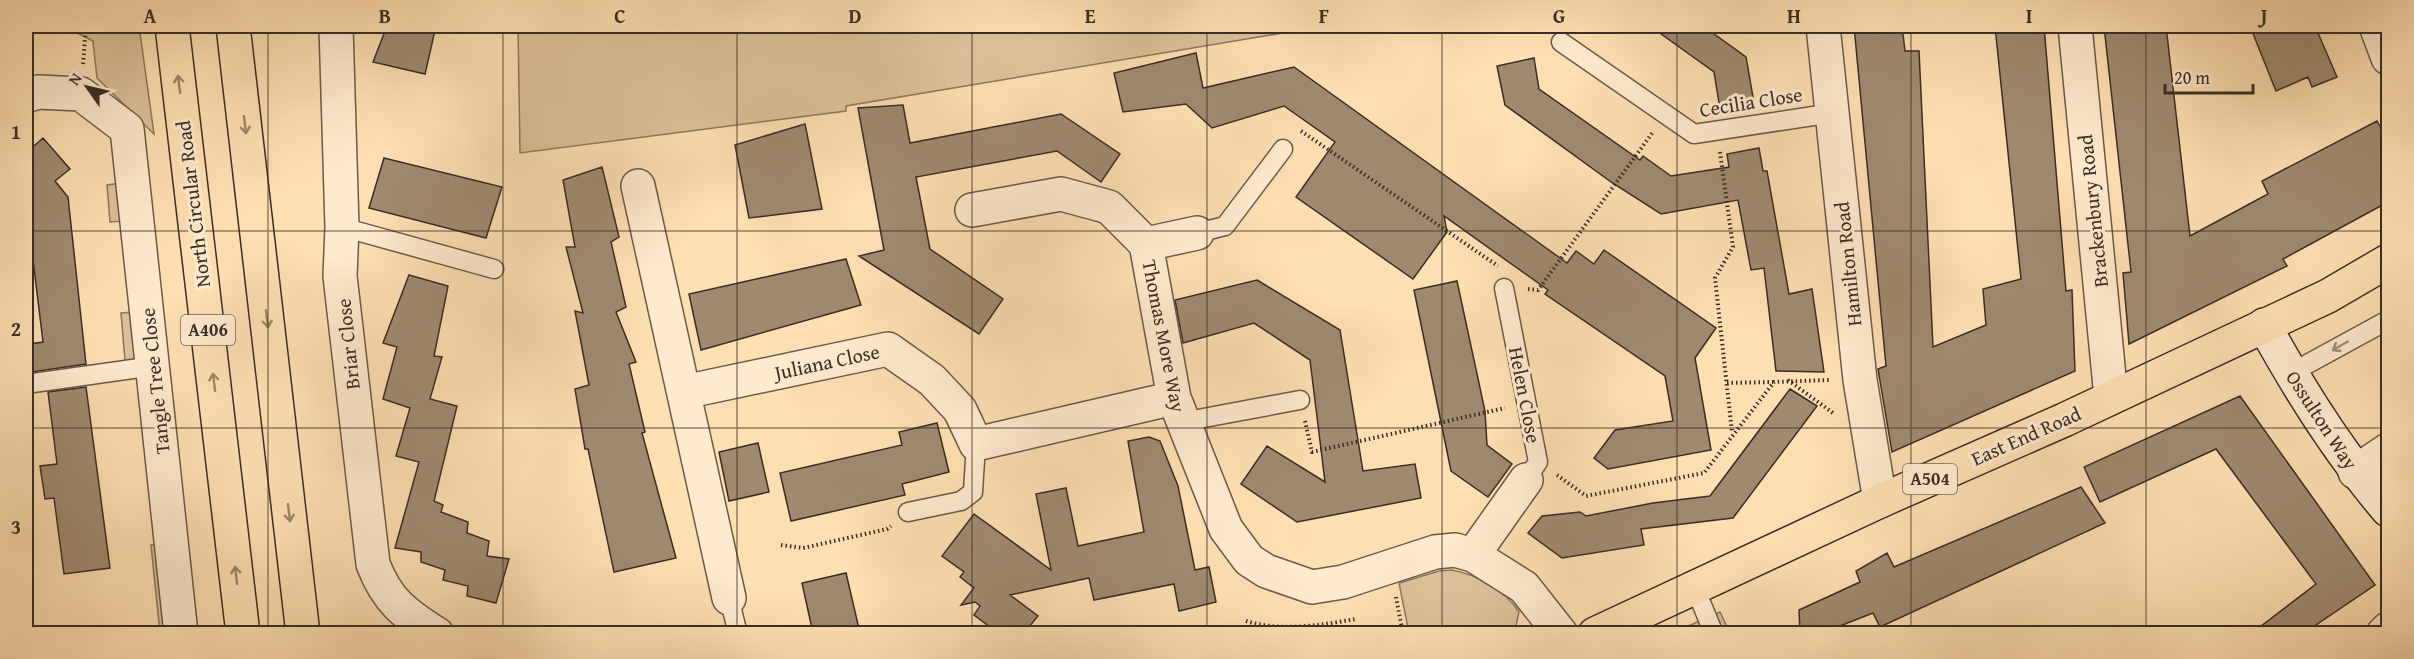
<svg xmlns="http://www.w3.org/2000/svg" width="2414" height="659" viewBox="0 0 2414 659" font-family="'Gentium Book Plus',serif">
<rect width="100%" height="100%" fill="#fedfb2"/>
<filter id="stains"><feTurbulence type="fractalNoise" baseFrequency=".00333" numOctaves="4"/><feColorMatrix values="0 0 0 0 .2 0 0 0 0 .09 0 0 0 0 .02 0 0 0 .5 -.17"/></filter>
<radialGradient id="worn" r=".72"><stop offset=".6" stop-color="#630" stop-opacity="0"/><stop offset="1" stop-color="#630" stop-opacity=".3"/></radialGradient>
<path fill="#ddc19a" stroke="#8b7760" stroke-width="1.5" d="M72 26H139L154 134 97 78 93 41 73 31Z
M518 26H1310L1307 29 846 106V111L520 153Z
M121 183 124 221 110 222 107 185Z
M134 312 138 360 125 361 121 313Z
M161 544 173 633H160L151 545Z
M1452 570C1476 574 1506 591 1519 612L1516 626 1493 633H1409L1399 583 1439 571Z
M1720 612 1730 633 1670 634Z"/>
<path fill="#9f8a6f" stroke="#392d27" stroke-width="1.5" d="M387 26H436L425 74 373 62Z
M1650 26H1703L1746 57 1754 103 1720 109 1714 72Z
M1854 26H1902L1905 51H1919L1933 347 1986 325 1983 289 2021 279 1995 26H2044L2066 291 2072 290 2075 371 1892 452 1878 369 1886 366Z
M2104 26H2166L2190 236 2268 194 2262 181 2377 121 2388 141V202L2283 259 2287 266 2129 344 2123 273 2131 272Z
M2250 26H2315L2337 77 2312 87 2308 77 2276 91Z
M1196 53 1203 88 1294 67 1567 263 1576 251 1594 264 1604 250 1716 328 1695 358 1711 450 1608 469 1594 458 1615 430 1673 421 1665 376 1545 294 1548 290 1444 216 1447 232 1413 279 1296 197 1335 142 1284 106 1212 128 1186 104 1123 112 1114 73Z
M1534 58 1539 89 1640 160 1643 156 1671 176 1729 167 1727 154 1759 148 1763 171H1767L1789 294 1812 289 1824 372 1776 371 1764 268 1751 270 1738 200 1661 214 1611 182 1505 105 1497 66Z
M903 105 910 143 1061 114 1120 154 1101 182 1057 151 916 177 930 249 1003 299 979 334 859 256 884 250 858 108Z
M805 124 822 209 749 218 735 145Z
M43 138 70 169 55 181 68 197 86 364 32 372 29 344 43 342 26 202V153Z
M384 158 502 187 486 238 369 208Z
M602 167 619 237 611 242 626 307 616 312 636 362 629 364 645 432 642 433 676 558 614 572 588 449H585L575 389 589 385 575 311 583 313 566 247H575L563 180Z
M846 259 861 305 701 350 689 294Z
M409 275 448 286 434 356 442 357 430 399 457 406 434 501 443 505 441 512 468 522 467 533 489 541 487 556 509 559 496 603 467 596 468 586 443 580 445 570 421 562V552L395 548 419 462 396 456 410 408 383 399 397 347 383 343Z
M1257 280 1340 330 1363 471 1415 464 1421 498 1297 522 1241 484 1267 446 1325 482 1310 360 1254 323 1183 343 1175 300Z
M1457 281 1485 411 1487 445 1512 464 1488 497 1451 471 1414 290Z
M86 387 110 568 64 574 54 498 45 499 40 466 57 464 48 392Z
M1790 389 1817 406 1733 518 1641 529 1644 545 1562 558 1528 533 1542 516 1580 512 1586 516 1653 503 1710 496Z
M2240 396 2375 585 2304 633H2252L2316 584 2216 449 2100 502 2084 467Z
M937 423 949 472 902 484 905 495 791 521 780 473 902 445 899 432Z
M1149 437 1160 441 1178 486 1195 570 1209 567 1216 602 1179 611 1174 584 1094 600 1089 578 1010 595 1038 616 1024 633H998L974 615 980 606 975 602 961 605 974 588 960 577 964 572 942 556 974 514 1051 570 1036 494 1066 488 1078 546 1144 532 1128 441Z
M758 443 769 492 729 501 719 452Z
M2081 487 2105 523 1880 627 1873 613 1822 633H1800L1799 610 1860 582 1856 571 1887 553 1894 567Z
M846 573 860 633H813L802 583Z"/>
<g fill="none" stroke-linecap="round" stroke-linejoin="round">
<defs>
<path id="lane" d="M1561 42 1694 134 1833 113
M342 227 494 269
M1197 233 1225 226 1283 149
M1504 288 1538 462 1526 480
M2291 373 2388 320
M26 384 154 366
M1182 422 1300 400
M908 512 961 501 973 492 976 444
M1695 588 1714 634
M729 598 738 634"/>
<path id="street" d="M336 26 342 227 340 276 373 564C387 601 405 614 437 634
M1823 26 1860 380 1880 501
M2075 26 2111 397
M2376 26 2388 58
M26 96 38 92 81 94 127 129 181 634
M638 186 729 598
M972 210 1061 194 1109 207 1146 244
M1146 244 1174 398 1226 529 1249 560 1266 571 1312 587 1343 582 1435 552 1455 550 1473 555 1524 587 1561 634
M1146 244 1197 233
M684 392 888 349 932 380 960 410 976 444 1174 398
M2355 472 2388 450
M1473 555 1526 480
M2383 634 2388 629"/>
<path id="secondary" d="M2264 325C2300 391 2339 453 2388 510"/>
<path id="primary" d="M1595 634 1880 501 2064 420 2328 296 2388 261"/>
<path id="highway" d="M172 26 243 634
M233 26 303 634"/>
</defs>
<use href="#lane" stroke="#6a5a4a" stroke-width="21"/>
<use href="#street" stroke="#6a5a4a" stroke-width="36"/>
<use href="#secondary" stroke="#392d27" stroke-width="36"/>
<use href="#primary" stroke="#392d27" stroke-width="36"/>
<use href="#highway" stroke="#392d27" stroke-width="36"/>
<path stroke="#392d27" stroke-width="4" stroke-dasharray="1.5 3" stroke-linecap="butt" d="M83 64 86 26
M1301 131 1498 266
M1720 152 1733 247 1715 278 1732 432
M1528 289 1538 290 1653 132
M1788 380 1833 413
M1727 383 1773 382
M1305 421 1312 452 1505 408
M1557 475 1586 496 1704 473 1774 382 1829 380
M781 545 803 548 887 529 891 526
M1396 597 1403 634
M1246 621C1280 632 1322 625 1356 619"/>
<use href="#lane" stroke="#feeacd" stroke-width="18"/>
<use href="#street" stroke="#feeacd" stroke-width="33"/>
<use href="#secondary" stroke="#feeacd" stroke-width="33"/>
<use href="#primary" stroke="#fedfb2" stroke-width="33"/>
<use href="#highway" stroke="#fedfb2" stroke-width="33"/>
</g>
<defs><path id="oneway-shaft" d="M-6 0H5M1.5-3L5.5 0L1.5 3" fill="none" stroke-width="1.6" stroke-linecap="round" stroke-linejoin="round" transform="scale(1.5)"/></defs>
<g stroke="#9c866c">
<use href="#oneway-shaft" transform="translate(179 84) rotate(-97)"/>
<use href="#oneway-shaft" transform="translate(245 125) rotate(83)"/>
<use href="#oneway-shaft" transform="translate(267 319) rotate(83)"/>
<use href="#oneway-shaft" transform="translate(214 382) rotate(-97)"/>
<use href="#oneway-shaft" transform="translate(289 513) rotate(83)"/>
<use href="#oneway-shaft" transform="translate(236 575) rotate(-97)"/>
</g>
<use stroke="#9c8c7a" href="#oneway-shaft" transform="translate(2340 346) rotate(150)"/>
<path fill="none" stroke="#392d27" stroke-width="1.5" stroke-opacity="0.55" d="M268 26V634M503 26V634M737 26V634M972 26V634M1207 26V634M1442 26V634M1677 26V634M1911 26V634M2146 26V634M26 231H2388M26 428H2388"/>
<g text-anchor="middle" stroke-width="6" stroke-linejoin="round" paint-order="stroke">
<g fill="#feeacd" stroke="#746659" stroke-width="1.5">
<rect x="181" y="315" width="54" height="30" rx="4.5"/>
<rect x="1903" y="464" width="54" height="30" rx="4.5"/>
</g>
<g font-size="18" font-weight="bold" fill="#392d27">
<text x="208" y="336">A406</text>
<text x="1930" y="485">A504</text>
</g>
<g font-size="20" fill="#392d27" stroke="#feeacd">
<text transform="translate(1751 102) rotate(-9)" y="7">Cecilia Close</text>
<text transform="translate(193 204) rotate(-97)" y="7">North Circular Road</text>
<text transform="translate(2093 211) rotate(-96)" y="7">Brackenbury Road</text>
<text transform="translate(1848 264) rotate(-96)" y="7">Hamilton Road</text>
<text transform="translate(1164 336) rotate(79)" y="7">Thomas More Way</text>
<text transform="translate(348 344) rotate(-96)" y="7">Briar Close</text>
<text transform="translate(827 362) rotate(-12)" y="7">Juliana Close</text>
<text transform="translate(155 381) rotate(-96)" y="7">Tangle Tree Close</text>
<text transform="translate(1525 395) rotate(79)" y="7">Helen Close</text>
<text transform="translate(2322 420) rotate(57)" y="7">Ossulton Way</text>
<text transform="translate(2026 436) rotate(-24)" y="7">East End Road</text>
</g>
</g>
<rect width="2414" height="659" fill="none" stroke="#fedfb2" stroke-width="66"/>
<g transform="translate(87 87) rotate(304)" stroke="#feeacd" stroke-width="4.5" paint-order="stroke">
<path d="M0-4.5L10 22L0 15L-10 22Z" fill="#392d27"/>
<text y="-9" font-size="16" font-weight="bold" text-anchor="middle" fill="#392d27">N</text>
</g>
<path d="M2165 84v9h88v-9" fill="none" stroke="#392d27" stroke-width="3"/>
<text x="2174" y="84" font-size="18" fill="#392d27" stroke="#feeacd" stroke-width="4.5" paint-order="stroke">20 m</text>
<rect x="33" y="33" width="2348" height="593" fill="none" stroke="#392d27" stroke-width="2"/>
<g font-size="20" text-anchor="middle" font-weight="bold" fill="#392d27">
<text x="150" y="23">A</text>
<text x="385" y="23">B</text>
<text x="620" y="23">C</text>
<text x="855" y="23">D</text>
<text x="1090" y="23">E</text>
<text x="1324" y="23">F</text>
<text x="1559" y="23">G</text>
<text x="1794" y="23">H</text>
<text x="2029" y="23">I</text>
<text x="2264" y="23">J</text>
<text x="16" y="139">1</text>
<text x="16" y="336">2</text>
<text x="16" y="534">3</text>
</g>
<rect width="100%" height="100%" filter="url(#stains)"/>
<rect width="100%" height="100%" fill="url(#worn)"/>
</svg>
